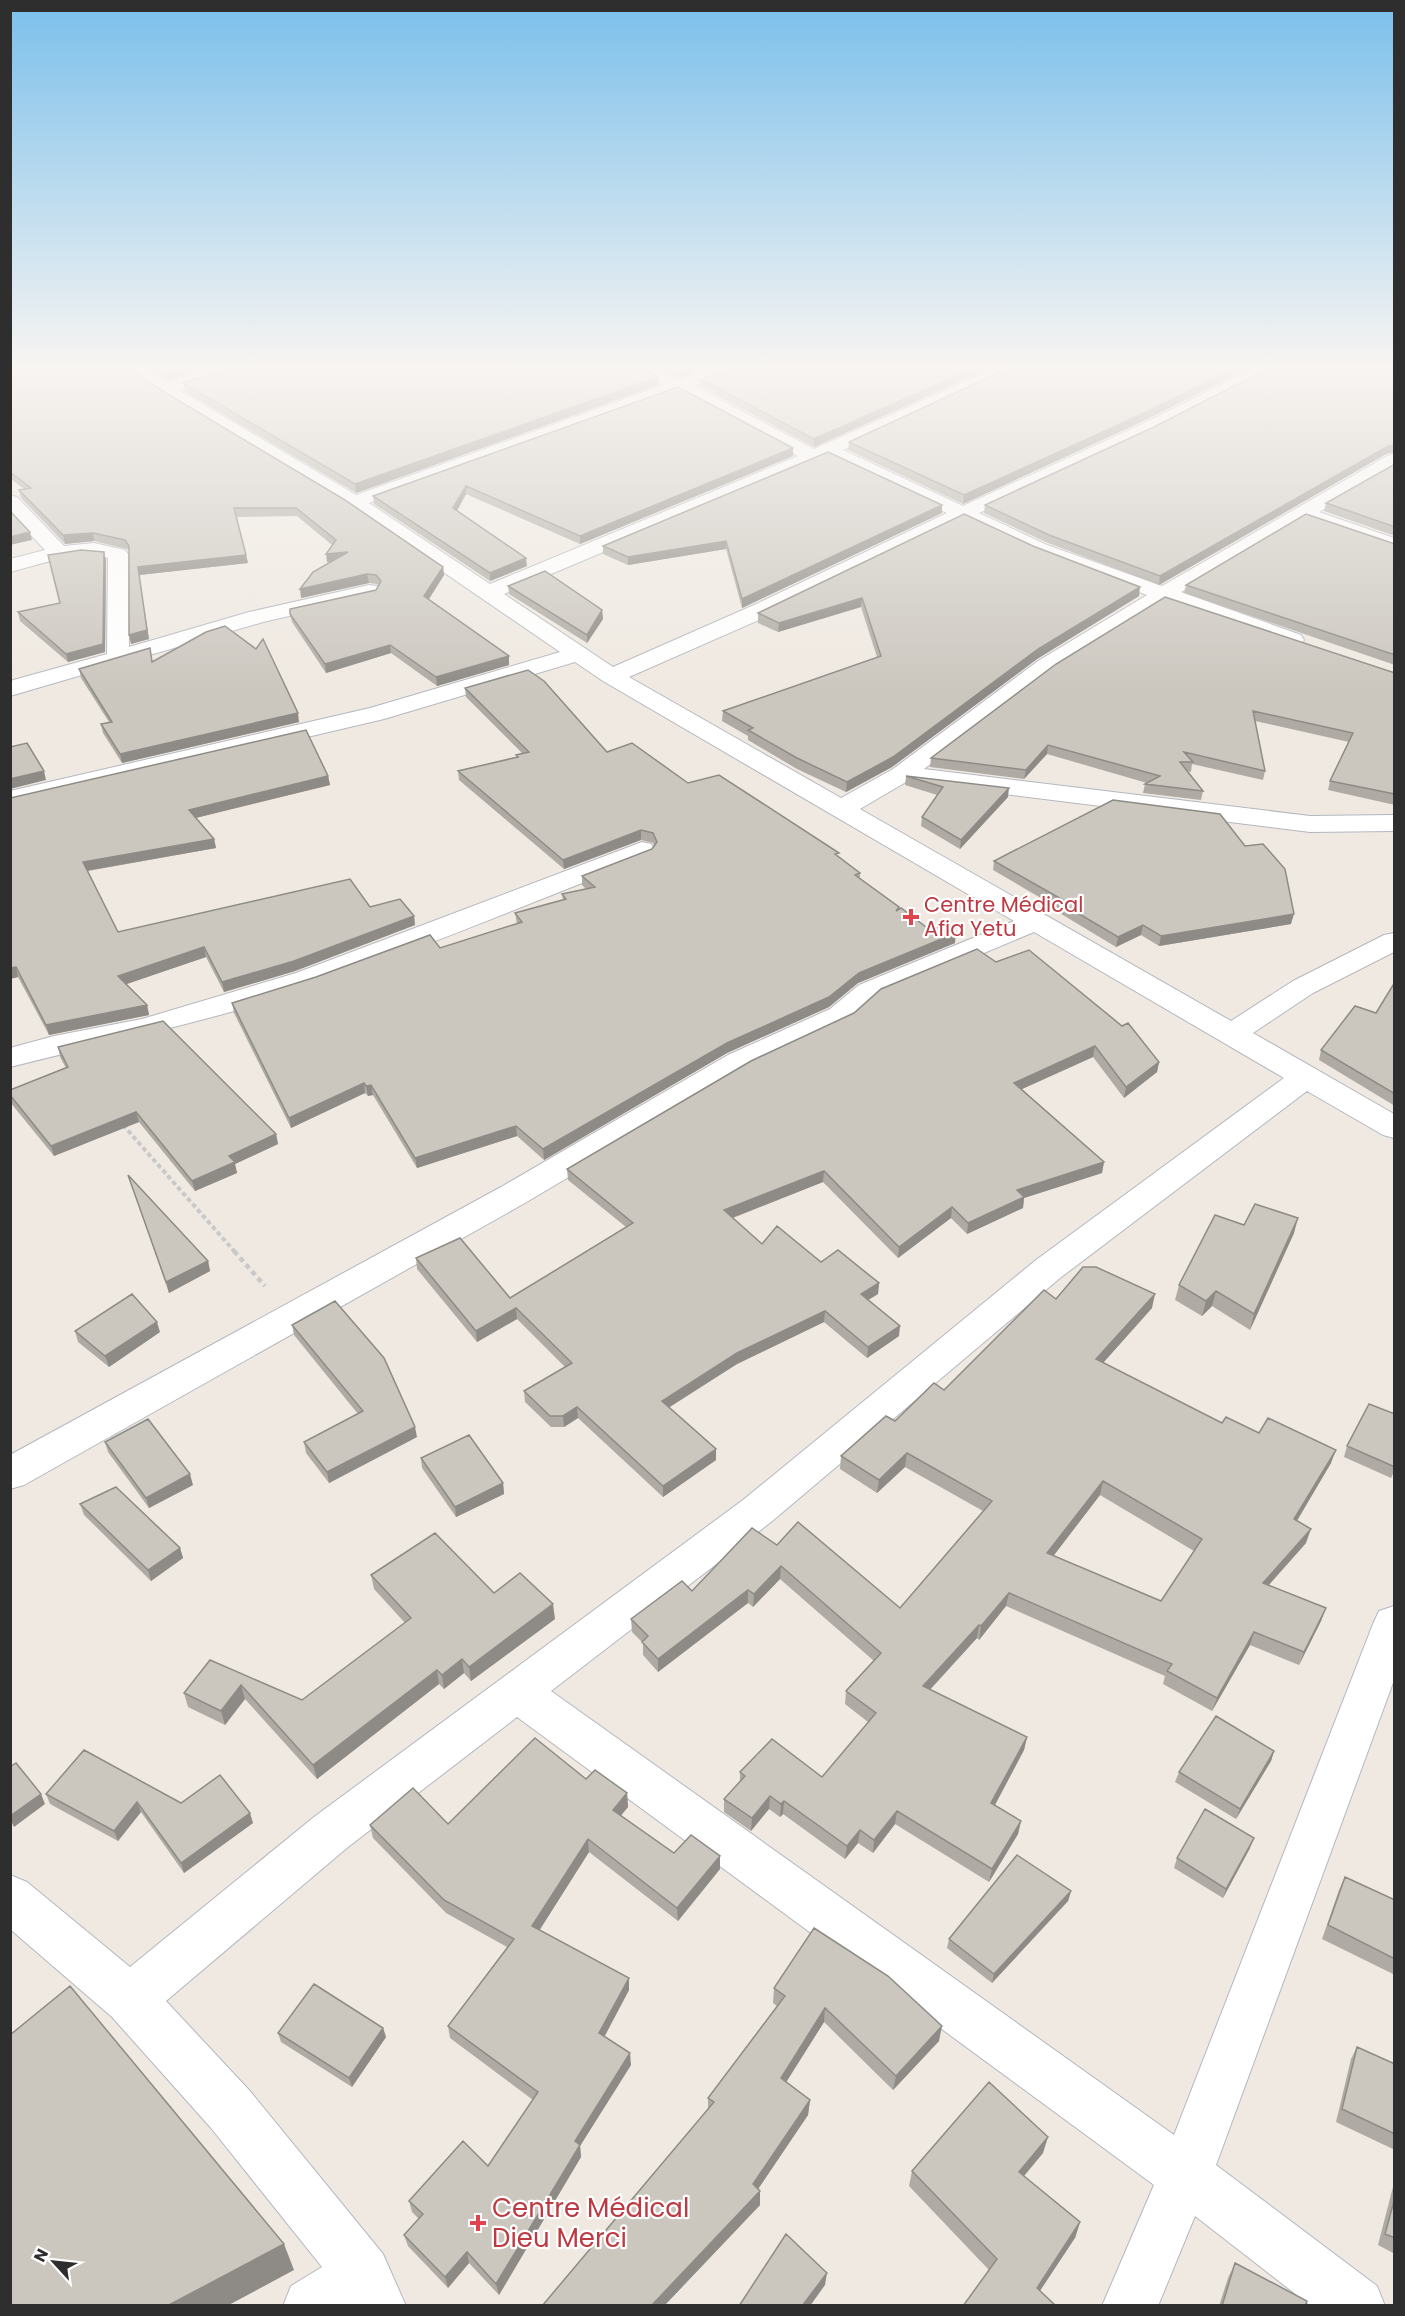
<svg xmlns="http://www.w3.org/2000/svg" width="1405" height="2316" viewBox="0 0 1405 2316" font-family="Poppins,sans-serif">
<rect width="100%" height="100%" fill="#efe9e1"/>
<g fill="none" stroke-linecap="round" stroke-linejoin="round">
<defs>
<path id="minor" d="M126 368H146L167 383 210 368H235L233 372 179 390 356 495 664 385 630 368H653L680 380 712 368H737L735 372 694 386 814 449 996 368H1019L843 450 963 506 1140 425 1255 368H1277L1152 433 979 513 1047 545 1162 586 1387 456 1394 454V468L1319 512 1394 538V551L1304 520 1181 592 1301 635 1304 640 1301 645H1285L1166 601 1054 671 924 769 1310 816 1394 815V831L1310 832 906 782 860 809 1231 1021 1293 981 1384 935 1394 933V952L1313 993 1253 1033 1394 1114V1138L1383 1135 1307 1091 1060 1278 771 1522 551 1691 1174 2135 1373 1624 1379 1611 1394 1606V1680L1216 2165 1377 2286 1385 2306H1311L1195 2216 1158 2306H1102L1154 2185 517 1717 348 1847 166 2001 249 2090 383 2254 406 2306H283L291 2286 322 2267 211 2128 112 2017 10 1929V1875L27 1882 130 1967 314 1817 743 1500 1036 1260 1284 1078 1034 932 879 997 852 1021 750 1069 525 1203 24 1485 10 1489V1455L501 1187 728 1055 830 1009 859 985 1014 921 603 681 575 662 384 719 10 807V791L370 708 560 652 347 506 159 393ZM678 392 798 456 490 584 369 503ZM828 457 947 513 754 605 613 667 504 594ZM963 521 1033 553 1147 595 1038 661 893 769 841 798 629 677 770 615Z
M10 495 17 497 64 546 94 543 125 550 128 554 129 647 249 612 369 585 377 586 380 591 377 596 263 622 10 696V681L107 654 108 558C75 551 42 564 10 572V559L45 550 10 513Z
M642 842 651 844 655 850 651 856C540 899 430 945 317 985 217 1020 113 1041 10 1067V1048L54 1036 142 1019 296 973Z"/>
</defs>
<use href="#minor" stroke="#b4b7c1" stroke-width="2"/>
<path stroke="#c9c9c9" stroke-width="4" stroke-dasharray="4.5 3" stroke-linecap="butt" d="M123 1125 235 1252"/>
<path stroke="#c9c9c9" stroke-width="4.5" stroke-dasharray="5 4" stroke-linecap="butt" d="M234 1251 265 1286"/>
<use href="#minor" fill="#fff" fill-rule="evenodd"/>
</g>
<path fill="#afaba4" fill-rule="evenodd" d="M150 368H202L167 380Z
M659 368H705L680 378Z
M732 368H990L814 447 700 386V379Z
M1009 368H1249L1139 423 963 504 848 450 849 442Z
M10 371 156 387 443 567 444 575 429 599 509 665 437 686 391 653 326 673 292 622 290 614 376 590 379 586 377 584 369 583 301 598 330 562H327L332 545 297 516 236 517 248 563 139 575 149 639 131 644 129 551 127 549 94 541 65 544 21 498 19 490 24 489 10 478Z
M658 377V385L356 493 184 391 183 383Z
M678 387 793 456 580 544 466 494 457 511 527 566 490 581 374 504 373 496Z
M1154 427 1386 454 1159 585 1048 543 984 513 985 505Z
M1395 464V536L1324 511 1326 503Z
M942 513 742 608 726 549 628 565 603 554V546Z
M964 514 1139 596 1037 659 892 767 846 792 797 769 748 740V736L722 721 723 711 877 657 861 607 778 632 758 623V613Z
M1395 544V665L1184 593 1186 585Z
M106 560 105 652 68 662 20 621 18 612 60 603Z
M508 586 602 610 603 619 587 643 509 594Z
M153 662 299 722 122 763 103 733 101 724 109 722 81 678 79 669Z
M1395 673V805L1328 790 1330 781 1349 742 1255 721 1265 771 1263 780 1192 764 1191 772 1188 771 1203 791 1201 800 1143 793 1145 784 1147 783 1047 754 1024 779 930 767 931 758Z
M465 688 607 752 688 783 839 857 860 873V878L899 907V909L930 930 955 943 858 983 829 1007 727 1053 544 1160 517 1136 417 1168 373 1095 368 1096 365 1093 291 1128 234 1013 232 1003 440 948 517 924 515 913 563 900 562 894 586 889 582 885V876L652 849 654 845 653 843 641 840 564 869 459 780 458 771 516 757V755L522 753 466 697Z
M328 776 330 785 196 818 214 839 216 848 88 871 118 932 370 907 414 916 415 925 295 971 224 992 206 957 126 984 147 1005 149 1015 49 1035 18 977 10 979V798Z
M906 776 1008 797 960 849 921 826 922 817 937 795 905 785Z
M994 861 1291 924 1159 946 1141 935 1116 947 1058 912V908L993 870Z
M996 962 1159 1062 1157 1072 1124 1098 1093 1057 1022 1089 1104 1162 1102 1173 1024 1198 1023 1208 967 1234 951 1218 898 1258 823 1182 733 1218 762 1244 821 1262 879 1283 878 1294 868 1300 899 1336 867 1358 824 1322 737 1364 669 1407 716 1460 663 1497 578 1418 564 1427H551L525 1402 524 1391 565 1367 517 1319 477 1342 417 1269 416 1258 510 1298 626 1227 568 1180 567 1169Z
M1395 982V1106L1319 1060 1321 1050 1376 1013Z
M58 1047 276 1134 278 1144 235 1164 237 1173 195 1191 139 1122 54 1156 10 1102V1090L66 1068 60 1057Z
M128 1175 208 1261 210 1271 169 1293Z
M1244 1225 1294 1233 1250 1330 1212 1306 1202 1316 1175 1300 1179 1285Z
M1056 1299 1152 1308 1103 1363 1222 1423 1259 1433 1331 1463 1297 1521 1306 1543 1269 1585 1326 1608 1321 1621 1299 1665 1250 1645 1212 1711 1163 1684 1165 1676 1006 1606 979 1640 977 1638 930 1690 1027 1737 1024 1750 995 1805 1021 1821 1018 1834 989 1882 895 1824 873 1853 858 1843 845 1859 783 1814 780 1817 769 1809 751 1831 724 1812V1799L740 1782V1772L822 1777 868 1722 845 1704 846 1691 874 1661 780 1579 753 1607 748 1603 658 1672 643 1655V1643L632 1632 631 1619 692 1591 777 1545 900 1608 983 1511 905 1467 877 1493 840 1469 841 1456 944 1390ZM1100 1495 1194 1551 1161 1601 1053 1556Z
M292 1325 417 1437 329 1483 306 1453 304 1442 358 1414 294 1335Z
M75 1331 160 1332 109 1367 78 1342Z
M1395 1414V1470L1391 1478 1344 1457 1347 1446Z
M105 1442 193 1485 149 1508 108 1452Z
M421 1458 503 1483 504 1494 456 1517 422 1468Z
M80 1504 180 1548 183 1558 151 1581 84 1515Z
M371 1575 494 1593 555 1619 471 1681 464 1673 444 1689 439 1684 317 1779 245 1699 225 1725 188 1707 184 1693 210 1660 302 1700 405 1623 374 1589Z
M1274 1751 1271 1761 1236 1819 1175 1782 1179 1772Z
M586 1779 627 1793 628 1807 620 1816 674 1853 720 1869 678 1921 589 1852 539 1930 629 1990 604 2037 631 2065 580 2146 581 2157 499 2295 469 2263 448 2288 408 2246 404 2235 419 2219 412 2212 409 2201 488 2166 533 2100 450 2038 448 2026 507 1947 446 1913 373 1838 370 1825 448 1824Z
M46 1794 181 1803 253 1823 184 1873 141 1812 118 1841 50 1804Z
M1250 1848 1223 1898 1174 1868 1177 1858Z
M1345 1877 1395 1900V1975L1322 1939 1339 1890Z
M1071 1891 1068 1901 992 1983 947 1948 949 1939Z
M774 1988 939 2041 893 2090 824 2022 786 2082 810 2100 808 2115 758 2189 760 2191V2205L664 2306H542L708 2109V2098L777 2006 773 2003Z
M383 2028 386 2037 352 2087 281 2042 278 2033Z
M1357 2047 1395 2064V2150L1336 2122 1351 2059Z
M1043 2153 1024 2176 1080 2222 1075 2238 989 2270 909 2186 912 2171Z
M1395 2179V2254L1378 2245Z
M1235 2263 1305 2306H1219L1228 2278Z"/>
<path fill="#8e8b86" d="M180 368H202L167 380 166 373Z
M685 368H705L680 378V370Z
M974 368H990L814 447V439Z
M1236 368H1249L1139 423 963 504 964 495Z
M658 377V385L356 493 355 484Z
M1395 445V452L1386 454 1159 585 1160 576 1388 446Z
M793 448V456L580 544V536Z
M466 486V494L454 516 453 508Z
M942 505V513L742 608V599Z
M30 532 32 540 10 545V537Z
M93 533 94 541 65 544 63 535Z
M726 541V549L628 565V557Z
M104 552 106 560 105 652 68 662 66 654Z
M348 552 349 560 327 562 326 554Z
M246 555 248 563 139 575 149 639 131 644 129 635 138 567Z
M526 558 527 566 490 581V573Z
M443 567 444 575 425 605 424 596Z
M367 574 369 583 301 598 300 589Z
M1140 587 1139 596 1037 659 892 767 846 792 847 782 1038 649Z
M862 598 861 607 778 632 779 623Z
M602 610 603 619 587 643V635Z
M390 645 391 653 326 673 325 664Z
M509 656V665L437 686 436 677Z
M298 713 299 722 122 763 120 754Z
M1048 745 1047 754 1024 779 1026 770Z
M44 771 46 780 10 789V779Z
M328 776 330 785 191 819 189 810Z
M1009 788 1008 797 960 849 961 840Z
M641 830V840L564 869 563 860Z
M214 839 216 848 85 871 83 862Z
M1294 914 1291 924 1159 946 1161 936Z
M414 916 415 925 295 971 224 992 222 982Z
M1143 925 1141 935 1116 947 1118 937Z
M956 933 955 943 858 983 829 1007 727 1053 544 1160 543 1149 727 1043 859 973Z
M204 947 206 957 121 986 118 976Z
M16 967 18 977 10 979V968Z
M147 1005 149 1015 49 1035 46 1025Z
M1095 1046 1093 1057 1013 1093 1014 1083Z
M1159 1062 1157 1072 1124 1098 1126 1087Z
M364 1083 365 1093 291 1128 289 1118Z
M371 1085 373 1095 368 1096 366 1086Z
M136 1112 139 1122 54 1156 51 1146Z
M516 1126 517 1136 417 1168 415 1158Z
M276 1134 278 1144 235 1164 237 1173 195 1191 192 1181 229 1156Z
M1104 1162 1102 1173 1024 1198 1023 1208 967 1234 968 1223 1017 1190Z
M824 1171 823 1182 724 1221V1210Z
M952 1207 951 1218 898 1258 899 1247Z
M1298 1218 1294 1233 1250 1330 1254 1314Z
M208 1261 210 1271 169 1293 166 1282Z
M879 1283 878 1294 860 1305 861 1294Z
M1216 1291 1212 1306 1202 1316 1206 1301Z
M1155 1294 1152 1308 1094 1373 1096 1359Z
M516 1308 517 1319 477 1342 476 1331Z
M825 1311 824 1322 737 1364 662 1412V1401L737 1353Z
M157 1322 160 1332 109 1367 105 1356Z
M900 1326 899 1336 867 1358 868 1347Z
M577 1407 578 1418 564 1427 563 1416Z
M415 1427 417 1437 329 1483 327 1472Z
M716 1449V1460L663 1497V1486Z
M1336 1450 1331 1463 1290 1532 1294 1519Z
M907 1453 905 1467 877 1493 879 1480Z
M190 1474 193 1485 149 1508 146 1498Z
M1103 1481 1100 1495 1045 1567 1047 1553Z
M503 1483 504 1494 456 1517 455 1507Z
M1311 1529 1306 1543 1259 1596 1263 1583Z
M180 1548 183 1558 151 1581 148 1570Z
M781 1566 780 1579 753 1607 754 1594Z
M748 1590V1603L658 1672V1659Z
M1009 1593 1006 1606 979 1640 981 1626Z
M553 1604 555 1619 471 1681 469 1667Z
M1326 1608 1321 1621 1299 1665 1304 1652Z
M979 1625 977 1638 921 1699 923 1686Z
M1254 1632 1250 1645 1212 1711 1217 1698Z
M462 1659 464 1673 444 1689 442 1675Z
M437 1670 439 1684 317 1779 313 1765Z
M241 1685 245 1699 225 1725 221 1711Z
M1027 1737 1024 1750 989 1816 991 1803Z
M1274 1751 1271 1761 1236 1819 1240 1809Z
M627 1793 628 1807 614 1824 613 1810Z
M41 1794 45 1804 14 1827 10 1819V1816Z
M770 1796 769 1809 751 1831 752 1818Z
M784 1801 783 1814 780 1817 781 1804Z
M137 1802 141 1812 118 1841 114 1831Z
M897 1811 895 1824 873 1853 874 1840Z
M250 1813 253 1823 184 1873 181 1863Z
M1021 1821 1018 1834 989 1882 992 1869Z
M860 1830 858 1843 845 1859 847 1846Z
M1254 1838 1250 1848 1223 1898 1226 1889Z
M588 1839 589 1852 534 1939 532 1926Z
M720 1856V1869L678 1921 677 1908Z
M1071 1891 1068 1901 992 1983 994 1974Z
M629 1978V1990L600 2045 599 2033Z
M825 2008 824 2022 780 2092 781 2078Z
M942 2026 939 2041 893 2090 896 2076Z
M383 2028 386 2037 352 2087 349 2078Z
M630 2053 631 2065 580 2146 581 2157 499 2295 496 2284 575 2141Z
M810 2100 808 2115 752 2198 753 2184Z
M1048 2137 1043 2153 1014 2188 1019 2172Z
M760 2191V2205L664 2306H651Z
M1080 2222 1075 2238 1032 2303 1037 2288Z
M284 2244 294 2270 227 2306H167Z
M467 2252 469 2263 448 2288 445 2277Z
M827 2273 825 2285 810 2306H802Z"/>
<path fill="#cbc7bf" stroke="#8e8b86" stroke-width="1.5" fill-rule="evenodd" d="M23 368H131L156 387 345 500 443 567 424 596 509 656 436 677 390 645 325 664 290 614V609L376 590 381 581 376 575 367 574 300 589 313 572 348 552 326 554 336 540 296 508H234L246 555 138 567 147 630 129 635V546L125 540 93 533 63 535 19 490 31 488 10 472V371Z
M159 368H180L166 373Z
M228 368H640L658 377 355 484 183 383Z
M732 368H974L814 439 700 379Z
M1009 368H1236L1140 415 964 495 849 442Z
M1269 368H1395V445L1388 446 1160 576 1049 535 985 505 1154 427Z
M678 387 793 448 580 536 466 486 453 508 526 558 490 573 373 496Z
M828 452 942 505 742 599 726 541 628 557 603 546Z
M1395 464V527L1326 503Z
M10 511 30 532 10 537Z
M964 514 1033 546 1140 587 1038 649 893 757 847 782 797 758 748 730 753 728 723 711 881 656 862 598 779 623 758 613Z
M1306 514 1395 544V655L1186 585Z
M81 550 104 552 103 644 66 654 18 612 60 603 48 555Z
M545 571 602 610 587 635 508 586Z
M1165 597 1395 673V794L1330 781 1353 733 1253 711 1265 771 1184 752 1193 762H1180L1203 791 1145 784 1160 776 1048 745 1026 770 931 758 1056 664Z
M225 626 256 649 263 639 298 713 120 754 101 724 112 722 79 669 150 648 152 662 206 632Z
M528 670 544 681 607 752 632 743 688 783 719 775 839 853 835 854 860 873 855 875 899 907 896 911 901 908 930 930 944 925 956 933 859 973 829 997 727 1043 543 1149 516 1126 415 1158 371 1085 366 1086 364 1083 289 1118 232 1003 316 977 430 935 440 948 522 922 515 913 566 899 562 894 595 887 582 876 652 849 657 842 653 833 641 830 563 860 458 771 518 757 516 755 529 752 465 688Z
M306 730 328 776 189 810 214 839 83 862 118 932 350 879 370 907 400 899 414 916 294 961 222 982 204 947 118 976 147 1005 46 1025 16 967 10 968V798Z
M27 743 44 771 10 779V747Z
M906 776 1009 788 961 840 922 817 943 787Z
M1113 800 1220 814 1245 846 1263 844 1285 869 1294 914 1161 936 1143 925 1118 937 1059 902 1063 900 994 861Z
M977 949 996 962 1029 950 1122 1026 1128 1023 1159 1062 1126 1087 1095 1046 1014 1083 1104 1162 1017 1190 1024 1197 968 1223 952 1207 899 1247 824 1171 724 1210 762 1244 777 1226 821 1262 838 1250 879 1283 861 1294 900 1326 868 1347 825 1311 737 1353 662 1401 716 1449 663 1486 577 1407 563 1416H550L524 1391 572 1363 516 1308 476 1331 416 1258 460 1238 510 1298 633 1223 567 1169 751 1061 854 1013 881 989Z
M1395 982V1094L1321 1050 1355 1006 1376 1013Z
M163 1021 276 1134 229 1156 235 1162 192 1181 136 1112 51 1146 10 1095V1090L68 1067 58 1047Z
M128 1175 208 1261 166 1282Z
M1255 1204 1298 1218 1254 1314 1216 1291 1206 1301 1179 1285 1215 1215 1244 1225Z
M1083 1267H1096L1155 1294 1096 1359 1222 1423 1226 1417 1259 1433 1268 1418 1336 1450 1294 1519 1311 1529 1263 1583 1326 1608 1304 1652 1254 1632 1217 1698 1167 1671 1172 1664 1009 1593 981 1626 979 1625 923 1686 1027 1737 991 1803 1021 1821 992 1869 897 1811 874 1840 860 1830 847 1846 784 1801 781 1804 770 1796 752 1818 724 1799 745 1776 740 1772 772 1739 822 1777 876 1713 846 1691 881 1653 781 1566 754 1594 748 1590 658 1659 642 1642 648 1636 631 1619 682 1581 692 1591 752 1528 777 1545 798 1522 900 1608 992 1501 907 1453 879 1480 841 1456 886 1416 895 1421 934 1383 944 1390 1044 1290 1056 1299ZM1103 1481 1202 1539 1161 1601 1047 1553Z
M132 1294 157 1322 105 1356 75 1331Z
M335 1301 384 1358 415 1427 327 1472 304 1442 363 1411 292 1325Z
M1369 1404 1395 1414V1467L1347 1446Z
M148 1419 190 1474 146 1498 105 1442Z
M469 1435 503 1483 455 1507 421 1458Z
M116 1487 180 1548 148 1570 80 1504Z
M435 1533 494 1593 520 1573 553 1604 469 1667 462 1659 442 1675 437 1670 313 1765 241 1685 221 1711 184 1693 210 1660 302 1700 411 1618 371 1575Z
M1216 1716 1274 1751 1240 1809 1179 1772Z
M535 1738 586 1779 595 1770 627 1793 613 1810 674 1853 691 1835 720 1856 677 1908 588 1839 532 1926 629 1978 599 2033 630 2053 575 2141 580 2145 496 2284 467 2252 445 2277 404 2235 423 2214 409 2201 463 2141 488 2166 538 2092 448 2026 514 1939 444 1900 370 1825 413 1788 448 1824Z
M84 1750 181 1803 220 1775 250 1813 181 1863 137 1802 114 1831 46 1794Z
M16 1763 41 1794 10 1816V1767Z
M1205 1809 1254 1838 1226 1889 1177 1858Z
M1017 1855 1071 1891 994 1974 949 1939Z
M1345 1877 1395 1900V1959L1328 1925Z
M814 1928 888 1976 942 2026 896 2076 825 2008 781 2078 810 2100 753 2184 760 2191 651 2306H542L714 2102 708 2098 785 1996 774 1988Z
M314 1984 383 2028 349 2078 278 2033Z
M70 1986 284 2244 167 2306H10V2035Z
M1357 2047 1395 2064V2134L1342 2109Z
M989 2082 1048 2137 1019 2172 1080 2222 1037 2288 1056 2306H963L997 2259 912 2171Z
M1395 2197V2238L1385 2234Z
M786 2234 827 2273 802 2306H739Z
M1235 2263 1307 2301 1305 2306H1222Z"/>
<linearGradient id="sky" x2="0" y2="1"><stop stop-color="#7abfeb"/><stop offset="0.53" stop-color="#f8f5f2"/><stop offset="1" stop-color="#f8f5f2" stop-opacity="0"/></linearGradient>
<rect width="1405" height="692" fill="url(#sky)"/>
<g fill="#e0444e" stroke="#fff" stroke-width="2">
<path d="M908 908h6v6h6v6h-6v6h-6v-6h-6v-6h6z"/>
<path d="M475 2214h6v6h6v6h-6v6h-6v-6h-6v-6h6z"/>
</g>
<g text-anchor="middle" stroke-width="4.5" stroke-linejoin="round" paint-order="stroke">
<g font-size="21" fill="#be3a42" stroke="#fff" text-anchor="start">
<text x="924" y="912">Centre Médical<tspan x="924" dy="24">Afia Yetu</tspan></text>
</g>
<g font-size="26" fill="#be3a42" stroke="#fff" text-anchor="start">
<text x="492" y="2217">Centre Médical<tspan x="492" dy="30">Dieu Merci</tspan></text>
</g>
</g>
<rect width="1405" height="2316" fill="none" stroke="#2e2e2e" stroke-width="24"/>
<g transform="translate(54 2262) rotate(297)" stroke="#ffffff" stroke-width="4.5" paint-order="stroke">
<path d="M0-4.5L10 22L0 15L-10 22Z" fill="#2e2e2e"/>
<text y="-9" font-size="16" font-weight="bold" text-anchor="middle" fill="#2e2e2e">N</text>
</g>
</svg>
